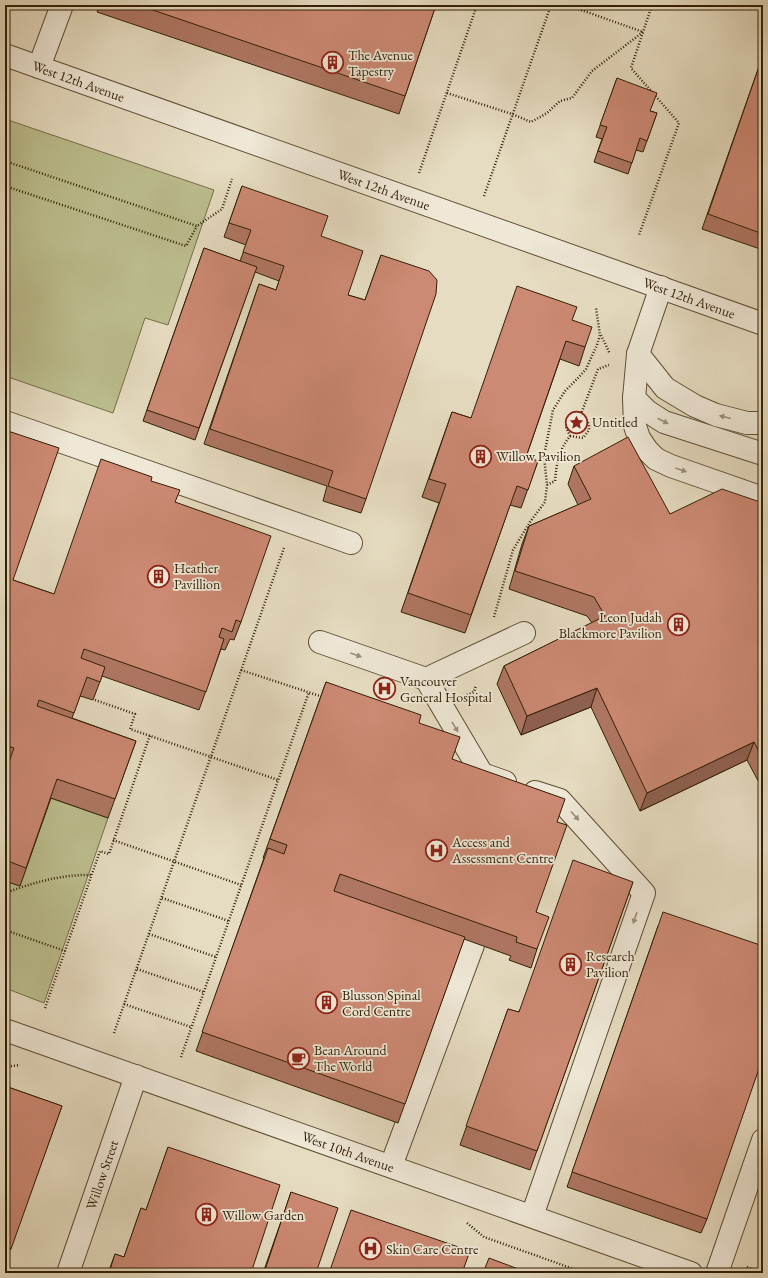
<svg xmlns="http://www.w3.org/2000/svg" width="768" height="1278" viewBox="0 0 768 1278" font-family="'EB Garamond',serif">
<rect width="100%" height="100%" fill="#e6dcc1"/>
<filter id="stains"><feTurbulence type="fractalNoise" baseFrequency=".005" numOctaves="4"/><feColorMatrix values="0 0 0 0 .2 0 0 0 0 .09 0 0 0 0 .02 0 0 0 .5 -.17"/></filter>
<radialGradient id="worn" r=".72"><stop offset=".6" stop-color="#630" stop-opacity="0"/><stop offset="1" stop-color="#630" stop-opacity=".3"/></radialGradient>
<path fill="#bcbe8e" stroke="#776e4a" d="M5 119 214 190 168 325 145 318 113 413 5 376Z
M50 798 108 818 44 1003 5 988V881L20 886Z"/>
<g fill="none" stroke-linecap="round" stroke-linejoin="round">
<defs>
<g id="minor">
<path id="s1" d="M5 55 763 324"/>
<path d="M39 67 62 5"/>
<path d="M661 287 638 354 634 398 647 411 664 422 763 454"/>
<path d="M638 354 665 388 695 406 716 415 747 423H763"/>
<path d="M634 398 635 426 639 438 647 450 656 459 671 466 763 498"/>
<path d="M5 422 351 543"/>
<path d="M320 642 426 679 482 774 505 782"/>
<path d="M426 679 524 633"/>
<path id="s2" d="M5 1030 691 1273"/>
<path d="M391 1166 473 945"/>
<path d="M532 1216 644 893 560 800 535 792"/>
<path id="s3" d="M68 1273 136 1076"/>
<path d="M717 1273 763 1140"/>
</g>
</defs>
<use href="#minor" stroke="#5f4e34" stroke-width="24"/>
<path stroke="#321f05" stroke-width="2.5" stroke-dasharray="1 2" stroke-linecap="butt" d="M567 5 643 32 631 68 679 123 639 235
M752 5 763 9
M447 93 512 114 531 122 547 113 560 101 572 98 592 71 643 32 652 5
M5 161 197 226 222 209 232 179
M419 173 477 5
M5 186 186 246 197 226
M484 196 551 5
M601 335 610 354
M570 436 583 438 589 430V424L581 414
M547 485 555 481C557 461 558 452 570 436L566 427 568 418 575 413 581 414 598 369 609 365
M494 617 513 550 530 522 545 502 547 485 544 456 553 410 565 391 578 378 586 369 597 345 600 335 596 308
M241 670 323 697
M467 695 474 692 476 685
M95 700 135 714 130 729 278 780
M113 840 241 885
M5 893C32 883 62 874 92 875
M162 898 229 921
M5 930 65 951
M149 934 216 957
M137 969 204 992
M124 1004 191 1027
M45 1008 100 851 109 854 150 735
M114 1033 284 548
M181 1057 309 692
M5 1067 20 1065
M467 1223 484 1237 585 1273
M747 1267 763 1273"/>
<use href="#minor" stroke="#efe8d7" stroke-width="22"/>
</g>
<path fill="#af7663" stroke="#321f05" d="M100 5H436L399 114 97 12Z
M763 55V250L702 229Z
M617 78 650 111 657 113 643 152 636 150 628 174 594 162 602 139 596 137Z
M242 186 321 236 348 295 365 300 381 255 366 499 361 513 323 501 327 486 204 444 259 284 276 290 279 281 255 272 195 440 143 421 204 248 240 261 246 245 224 237Z
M572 320 585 347 579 366 560 359 526 457 538 461 521 508 510 505 465 633 401 612 439 503 422 497 452 412 471 418Z
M5 430 13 580 54 594 151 481 175 502 241 622 234 640 230 639 225 650 221 649 199 710 102 676 93 700 80 696 72 718 136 741 108 818 51 798 20 886 5 881V772L7 767 5 766Z
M574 466 670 514 763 503V790L747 760 640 811 591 707 521 735 497 684 504 666 592 623 587 616 509 589 522 544 529 526 578 505 568 484Z
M326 682 419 723 452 759 557 822 536 912 537 949 531 968 509 960 511 956 464 939 398 1123 196 1051 264 858H263Z
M633 882 530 1170 460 1145 508 1009 518 1012Z
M658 926 707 1219 701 1233 567 1187Z
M5 1086 62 1106 6 1261 5 1260Z
M168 1147 251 1273H108L115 1254 124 1257 141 1208 146 1210Z
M291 1192 316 1273H263L285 1210Z"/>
<path fill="#8f6050" stroke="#321f05" d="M597 688 591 707 521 735 527 716Z
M754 742 747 760 640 811 647 793Z"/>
<path fill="#cc8973" stroke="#321f05" d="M138 5H436L405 96Z
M763 55V234L708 214Z
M617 78 657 93 650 111 657 113 647 141 640 138 632 163 598 151 607 127 600 125Z
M242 186 328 216 321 236 363 251 348 295 365 300 381 255 429 271 437 280 436 294 366 499 328 486 333 471 210 429 259 284 276 290 284 266 243 252 251 230 229 223Z
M204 248 257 267 199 428 147 410Z
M517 286 577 307 572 320 592 327 585 347 566 341 526 457 538 461 528 490 517 486 471 615 408 593 446 484 429 479 452 412 471 418Z
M5 430 59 448 13 580 54 594 101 459 152 477 151 481 180 490 175 502 271 536 241 622 236 620 232 632 222 628 219 637 224 639 206 692 84 649 81 658 105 667 100 682 87 677 74 713 39 700 37 706 136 741 115 799 57 779 26 868 5 860V773L14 748 5 745Z
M628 437 670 514 722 489 763 503V759L754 742 647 793 597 688 527 716 504 666 605 616 594 597 515 571 529 526 591 499 574 466Z
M326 682 421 715 419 723 460 737 452 759 565 799 557 822 567 825 536 912 549 917 537 949 516 942 517 937 340 874 334 891 465 937 405 1104 202 1032 268 848 284 854 287 845 270 839Z
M573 860 633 882 537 1151 466 1126 508 1009 519 1012Z
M663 912 763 946V1057L707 1219 572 1172Z
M5 1086 62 1106 11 1249 5 1247Z
M168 1147 280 1185 251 1273H109L115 1254 124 1257 141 1208 146 1210Z
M291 1192 338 1208 316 1273H264Z
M351 1210 470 1251 462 1273H329Z
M489 1258 529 1273H483Z"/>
<defs><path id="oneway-solid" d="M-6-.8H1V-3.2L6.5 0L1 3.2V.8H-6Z"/></defs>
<g fill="#9a8e78">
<use href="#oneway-solid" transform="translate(725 417) rotate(-166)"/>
<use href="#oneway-solid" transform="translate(663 421) rotate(27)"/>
<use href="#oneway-solid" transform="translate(681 470) rotate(19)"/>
<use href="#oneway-solid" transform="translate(356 655) rotate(20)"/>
<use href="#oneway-solid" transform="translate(455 727) rotate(59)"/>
<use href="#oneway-solid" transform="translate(575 816) rotate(48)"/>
<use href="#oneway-solid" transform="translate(635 918) rotate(109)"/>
</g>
<defs>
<symbol id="building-ring" viewBox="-11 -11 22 22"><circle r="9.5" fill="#efe8d7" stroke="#8f2418" stroke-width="1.5"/><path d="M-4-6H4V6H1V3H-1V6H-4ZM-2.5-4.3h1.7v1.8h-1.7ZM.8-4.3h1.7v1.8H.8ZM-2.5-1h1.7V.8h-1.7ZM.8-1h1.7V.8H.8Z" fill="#8f2418"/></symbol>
<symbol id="sight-ring" viewBox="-11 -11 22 22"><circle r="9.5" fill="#efe8d7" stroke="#8f2418" stroke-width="1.5"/><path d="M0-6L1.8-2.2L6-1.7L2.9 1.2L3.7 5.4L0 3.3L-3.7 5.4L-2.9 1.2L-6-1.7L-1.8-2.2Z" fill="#8f2418"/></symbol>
<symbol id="hospital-ring" viewBox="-11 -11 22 22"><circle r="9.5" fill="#efe8d7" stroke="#8f2418" stroke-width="1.5"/><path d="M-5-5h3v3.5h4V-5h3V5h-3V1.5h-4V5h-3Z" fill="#8f2418"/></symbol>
<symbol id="cafe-ring" viewBox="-11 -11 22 22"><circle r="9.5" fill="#efe8d7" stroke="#8f2418" stroke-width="1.5"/><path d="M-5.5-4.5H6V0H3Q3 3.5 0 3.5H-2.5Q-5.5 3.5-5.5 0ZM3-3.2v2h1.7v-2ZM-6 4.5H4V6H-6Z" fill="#8f2418"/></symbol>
</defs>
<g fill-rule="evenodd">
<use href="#building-ring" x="320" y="50" width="25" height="25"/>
<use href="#sight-ring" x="564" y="410" width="25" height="25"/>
<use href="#building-ring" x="468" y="444" width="25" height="25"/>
<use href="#building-ring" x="146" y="564" width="25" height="25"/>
<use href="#building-ring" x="666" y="612" width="25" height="25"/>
<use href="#hospital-ring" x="372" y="676" width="25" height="25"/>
<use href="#hospital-ring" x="424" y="838" width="25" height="25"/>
<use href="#building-ring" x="558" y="952" width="25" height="25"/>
<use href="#building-ring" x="314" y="990" width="25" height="25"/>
<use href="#cafe-ring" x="286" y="1046" width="25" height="25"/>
<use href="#building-ring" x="194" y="1202" width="25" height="25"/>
<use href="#hospital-ring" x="358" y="1236" width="25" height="25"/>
</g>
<g text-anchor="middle" stroke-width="3.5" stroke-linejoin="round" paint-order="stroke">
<g font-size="14" fill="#321f05" stroke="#efe8d7" text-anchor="start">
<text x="348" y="60">The Avenue<tspan x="348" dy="16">Tapestry</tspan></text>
<text x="592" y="427">Untitled</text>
<text x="496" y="461">Willow Pavilion</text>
<text x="174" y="573">Heather<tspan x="174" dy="16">Pavillion</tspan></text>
<text x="662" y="622" text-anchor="end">Leon Judah<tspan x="662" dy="16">Blackmore Pavilion</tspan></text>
<text x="400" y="686">Vancouver<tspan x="400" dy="16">General Hospital</tspan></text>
<text x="452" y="847">Access and<tspan x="452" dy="16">Assessment Centre</tspan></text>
<text x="586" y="961">Research<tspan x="586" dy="16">Pavilion</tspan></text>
<text x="342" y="1000">Blusson Spinal<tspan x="342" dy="16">Cord Centre</tspan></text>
<text x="314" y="1055">Bean Around<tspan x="314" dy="16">The World</tspan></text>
<text x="222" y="1220">Willow Garden</text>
<text x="386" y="1254">Skin Care Centre</text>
</g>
<g font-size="14" fill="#321f05" stroke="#efe8d7">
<text dy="5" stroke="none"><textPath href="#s1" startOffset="78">West 12th Avenue</textPath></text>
<text dy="5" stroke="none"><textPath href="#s1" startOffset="402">West 12th Avenue</textPath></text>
<text dy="5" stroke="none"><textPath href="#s1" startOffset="726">West 12th Avenue</textPath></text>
<text dy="5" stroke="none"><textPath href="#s2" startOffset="364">West 10th Avenue</textPath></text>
<text dy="5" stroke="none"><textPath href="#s3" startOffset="104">Willow Street</textPath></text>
</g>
</g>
<rect width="768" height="1278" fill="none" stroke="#e6dcc1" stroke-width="20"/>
<rect x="6" y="6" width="756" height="1266" fill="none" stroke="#321f05" stroke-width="2"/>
<rect x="10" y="10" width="748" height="1258" fill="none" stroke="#321f05"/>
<rect width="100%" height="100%" filter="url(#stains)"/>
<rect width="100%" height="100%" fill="url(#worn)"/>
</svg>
